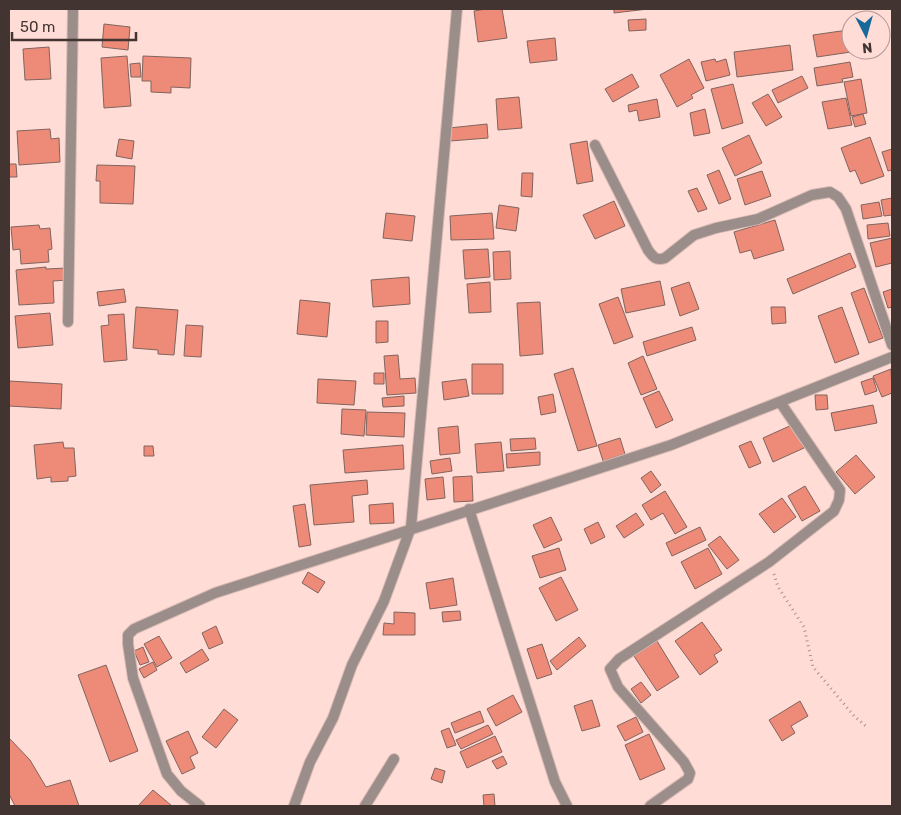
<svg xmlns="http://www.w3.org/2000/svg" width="901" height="815" viewBox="0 0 901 815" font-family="Rubik,sans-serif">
<rect width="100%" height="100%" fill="#ffddd6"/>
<path fill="#ed8b78" stroke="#81645e" d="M486 9H502L507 38 478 42 474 11Z
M614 9H648L614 13Z
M646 19V30L629 31 628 20Z
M104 24 130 27 128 50 102 47Z
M848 30 851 52 817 57 813 35Z
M555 38 557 60 530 63 527 41Z
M790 45 793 70 737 77 734 52Z
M49 47 51 79 25 80 23 49Z
M127 56 131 106 104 108 101 58Z
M143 56 191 58 190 88 171 87V93L151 92V81H142Z
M689 59 704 88 691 95 693 98 677 107 660 75Z
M715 59 716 62 726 59 730 75 706 81 701 62Z
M850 62 853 77 842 79 843 82 817 86 814 68Z
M140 63 141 77H131L130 64Z
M632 74 639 87 613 102 605 89Z
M802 76 808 88 778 103 772 90Z
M861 79 867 113 851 116 844 82Z
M733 84 743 123 722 129 711 89Z
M768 94 782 117 766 126 752 103Z
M519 97 522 128 498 130 496 99Z
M846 98 852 125 828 129 822 102Z
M657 99 660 117 639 121 637 110 629 112 628 105Z
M705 109 710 133 694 136 690 113Z
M863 114 866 124 855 127 852 117Z
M487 124 488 138 450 141 449 128Z
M50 129 51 139 59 138 60 162 19 165 17 131Z
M749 135 762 163 735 176 722 148Z
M870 137 884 176 861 184 855 170 850 172 841 148Z
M119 139 134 141 132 159 116 156Z
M587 141 593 181 577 184 570 144Z
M892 149V170L888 171 882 152Z
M9 164H16L17 177H9Z
M97 165 135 166 133 204 100 203V181H96Z
M719 170 731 199 719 204 707 175Z
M762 171 771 196 745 205 737 179Z
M522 173H533L532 197 521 196Z
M697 188 707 209 698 212 688 191Z
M892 198V215L884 216 881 200Z
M614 201 625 226 595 239 583 215Z
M879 202 882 216 863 219 861 205Z
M499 205 519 208 516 231 496 228Z
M386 213 415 216 412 241 383 238Z
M492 213 494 239 451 240 450 216Z
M775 220 784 250 754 259 751 250 740 253 734 232Z
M888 223 890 236 868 239 867 225Z
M39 225 40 229 50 228 52 249 48 250 49 262 21 264 20 249 13 250 11 227Z
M892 238V263L876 267 870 243Z
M488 249 490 277 465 279 463 250Z
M510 251 511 279 494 280 493 252Z
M850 253 856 267 793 294 787 279Z
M46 267V269L67 268 68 280 53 281 54 303 19 305 16 270Z
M409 277 410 304 373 307 371 280Z
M660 281 665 305 626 313 621 289Z
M490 282 491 312 469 313 467 284Z
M689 282 699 309 680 316 671 288Z
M864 288 883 338 869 343 851 293Z
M124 289 126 302 99 306 97 292Z
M892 289V307L888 308 883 292Z
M618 297 633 337 614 344 599 304Z
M300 300 330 303 327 337 297 334Z
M540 302 543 354 520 356 517 303Z
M136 307 178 310 174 355 158 354V350L133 348Z
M771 307H785L786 323 772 324Z
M842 307 859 354 835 363 818 316Z
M50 313 53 345 18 348 15 316Z
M124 314 127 360 104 362 101 326 109 325 108 315Z
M376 321H388V342L376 343Z
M186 325 203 326 201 357 184 356Z
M692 327 696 340 647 356 643 342Z
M398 355 400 379 415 378 416 393 387 395 384 356Z
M643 356 657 389 641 395 628 363Z
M472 364H503V394H472Z
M573 368 597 446 578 451 554 374Z
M891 369 892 393 882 397 873 376Z
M374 373H384V384H374Z
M873 378 877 391 865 395 861 382Z
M318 379 356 381 354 405 317 403Z
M466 379 469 396 444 400 442 382Z
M9 381 62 384 61 409 9 406Z
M659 391 673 420 656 428 643 398Z
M553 394 556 412 541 415 538 397Z
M815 395H827L828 409 816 410Z
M404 396V406L383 407 382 398Z
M873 405 877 423 835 431 831 413Z
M342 409 366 410 364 436 341 434Z
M367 412 405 413 404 437 366 435Z
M794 424 804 448 773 462 763 438Z
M458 426 460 453 440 455 438 428Z
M535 438 536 449 511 451 510 439Z
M620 438 625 454 603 461 598 445Z
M751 441 761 463 749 468 739 446Z
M63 442 64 448H74L76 476 68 477V481L51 482V477L37 479 34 445Z
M501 442 504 471 477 473 475 444Z
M403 445 404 469 345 473 343 450Z
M144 446H153L154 456H144Z
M540 452V465L507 468 506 454Z
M856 455 875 477 855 494 836 472Z
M450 458 452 471 432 474 430 461Z
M651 471 661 485 651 493 641 478Z
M472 476 473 501 454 502 453 477Z
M443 477 445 498 427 500 425 479Z
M367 480 368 494 352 496 354 522 314 525 310 485Z
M805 486 820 511 802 521 788 496Z
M665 491 687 527 675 534 663 513 651 520 642 505Z
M782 498 796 517 774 533 759 514Z
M393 503 394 523 370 524 369 505Z
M305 504 311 545 299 547 293 506Z
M636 513 644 525 624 538 616 526Z
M551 517 562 540 544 548 533 525Z
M598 522 605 537 591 544 584 529Z
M700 527 706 540 672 556 666 543Z
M720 536 739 560 727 569 708 545Z
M559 548 566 570 540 578 532 556Z
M708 548 722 574 695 589 681 562Z
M308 572 325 582 318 593 302 583Z
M561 577 578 610 556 621 539 588Z
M453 578 457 605 430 609 426 583Z
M460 611 461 620 443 622 442 612Z
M394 612 415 613V635H383L384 623 394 624Z
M702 622 722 650 714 655 718 662 700 675 675 641Z
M216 626 223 643 209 649 202 633Z
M159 636 172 658 157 667 144 644Z
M579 637 586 646 557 670 550 661Z
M657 641 679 677 657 691 634 656Z
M542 644 552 674 537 679 527 649Z
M143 647 149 662 140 665 134 651Z
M202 649 209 660 186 673 180 663Z
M153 662 157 670 144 678 139 669Z
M106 665 138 751 110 762 78 675Z
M641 682 651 695 641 703 631 689Z
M513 695 522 712 496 726 487 709Z
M592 700 600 726 582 731 574 706Z
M800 701 808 716 791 726 795 733 782 741 769 720Z
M224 709 238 720 216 748 202 737Z
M480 711 484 722 455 733 451 723Z
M636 717 643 732 625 741 617 726Z
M488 725 493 734 461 749 456 740Z
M449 728 456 745 447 748 441 731Z
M188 731 198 753 190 757 195 768 182 774 166 741Z
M649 734 665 769 640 780 625 745Z
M495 736 502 752 467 768 460 752Z
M9 738 30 760 46 787 70 780 79 806H15L9 794Z
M503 756 507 764 497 769 492 761Z
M435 768 445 771 442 783 431 779Z
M153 790 172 806H138Z
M494 794 495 806H484L483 795Z"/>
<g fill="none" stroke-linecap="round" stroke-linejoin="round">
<defs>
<path id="street" d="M595 145 648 250C653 257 656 261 665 258L694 235 716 228 758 219 812 195 830 192 838 197 846 209 892 345
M68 322 73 9
M469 509 555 782 567 806
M200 806 181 791 167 774 133 678 128 644V635L134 629 215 593 671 445 892 357
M294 806 310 762 333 718 352 665 384 601 411 527 457 9
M365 806 394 759
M650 806 688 779 690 773 684 762 618 687 610 669 619 659 769 562 834 511 839 500 840 490 780 402"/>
</defs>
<use href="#street" stroke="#d9bbb5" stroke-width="12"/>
<path stroke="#ac938d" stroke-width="3" stroke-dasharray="1 4" stroke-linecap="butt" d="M774 574 778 587 804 627 813 667 854 716 867 727"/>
<use href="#street" stroke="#9b8d8a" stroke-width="10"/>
</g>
<rect width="901" height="815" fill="none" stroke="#413431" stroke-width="20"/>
<g transform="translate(866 35) rotate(174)"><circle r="24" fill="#ffddd6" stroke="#b39994"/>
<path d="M0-4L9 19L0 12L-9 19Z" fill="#18699a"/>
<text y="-8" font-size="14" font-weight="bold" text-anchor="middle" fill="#413431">N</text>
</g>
<path d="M12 32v8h124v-8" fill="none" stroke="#413431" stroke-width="2.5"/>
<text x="20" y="32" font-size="15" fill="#413431" stroke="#ffddd6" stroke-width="4" paint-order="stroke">50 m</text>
</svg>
